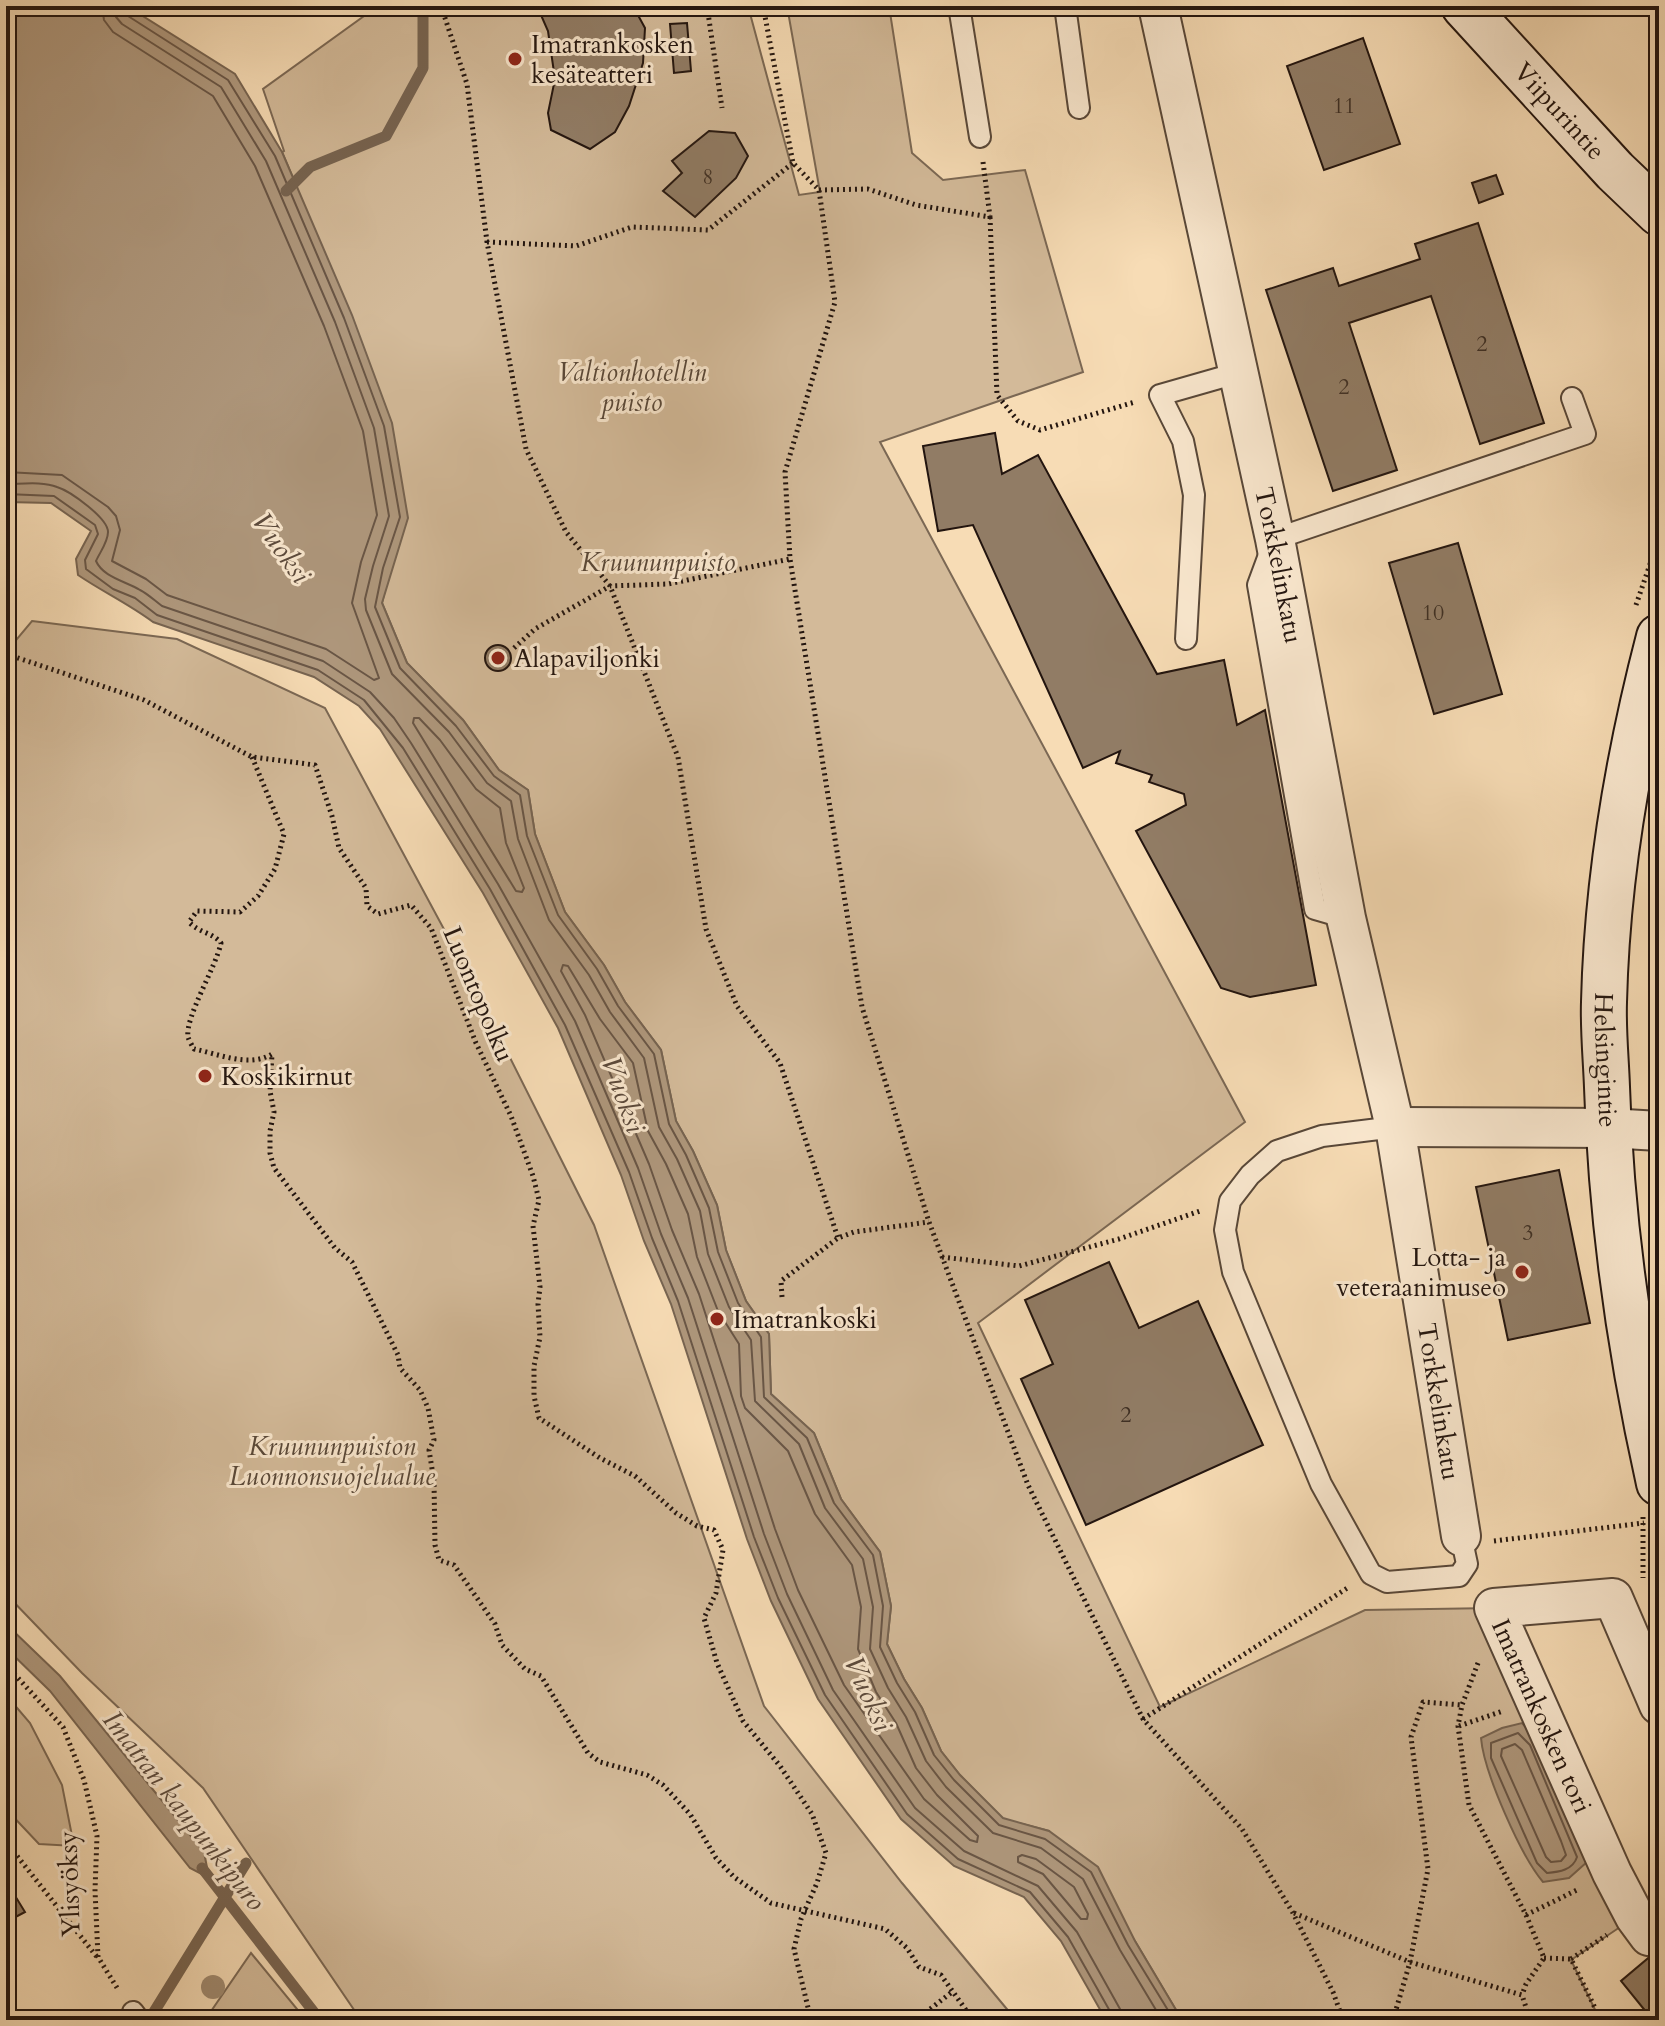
<svg xmlns="http://www.w3.org/2000/svg" width="1665" height="2026" viewBox="0 0 1665 2026" font-family="Cardo,serif">
<rect width="100%" height="100%" fill="#f7dcb5"/>
<filter id="stains"><feTurbulence type="fractalNoise" baseFrequency=".0025" numOctaves="4"/><feColorMatrix values="0 0 0 0 .2 0 0 0 0 .09 0 0 0 0 .02 0 0 0 .5 -.17"/></filter>
<radialGradient id="worn" r=".72"><stop offset=".6" stop-color="#630" stop-opacity="0"/><stop offset="1" stop-color="#630" stop-opacity=".3"/></radialGradient>
<path fill="#d3ba99" stroke="#7b6854" stroke-width="2" d="M378 6H748L799 195 820 192 787 6H889L912 153 943 180 1025 170 1083 372 880 442 1245 1122 978 1323 1160 1707 1365 1610 1494 1608 1635 1917 1571 1960 1600 2020H1182L1135 1941 1049 1831 1003 1819 960 1775 941 1751 922 1708 904 1679 887 1644 891 1606 880 1552 841 1499 814 1433 771 1394 769 1334 746 1301 726 1250 717 1205 693 1151 676 1121 661 1050 625 1002 604 965 565 912 535 834 528 790 499 770 463 720 407 663 382 603 390 570 296 185 282 152 284 151 263 89Z
M32 621 177 639 325 708 467 972 594 1225 764 1706 902 1883 1016 2020H361L203 1788 82 1673 6 1594V652Z
M6 1695 30 1723 62 1785 74 1846 39 1844 6 1809Z
M251 1953 306 2020H205Z"/>
<path fill="#af987d" stroke="#776451" stroke-width="2" d="M6 6 24 9 28 6H121L133 10 235 74 282 152 352 315 392 423 408 518 382 603 407 663 463 720 499 770 528 790 535 834 565 912 604 965 625 1002 661 1050 676 1121 693 1151 717 1205 726 1250 746 1301 769 1334 771 1394 814 1433 841 1499 880 1552 891 1606 887 1644 904 1679 922 1708 941 1751 960 1775 1003 1818 1049 1831 1098 1867 1135 1941 1182 2020H1106L1061 1941 1024 1897 954 1866 901 1819 818 1699 771 1601 747 1539 671 1304 644 1241 621 1175 558 1028 483 893 380 729 359 706 314 677 153 622C129 604 103 592 78 575L76 559 91 531 51 503 6 502Z
M6 1624 60 1676 204 1852 209 1878 190 1868 50 1691 6 1648Z
M1522 1723 1537 1740 1587 1862 1569 1878 1543 1882C1521 1856 1484 1773 1481 1738L1502 1728Z"/>
<g fill="none" stroke-linecap="round" stroke-linejoin="round">
<path stroke="#695646" stroke-width="2" d="M114 6 116 17 122 24 221 87 266 161 335 322 374 428 389 516 373 566 365 599 366 610 392 674 449 732 487 783 511 801 518 839 549 920 589 975 610 1012 644 1058 659 1127 677 1159 700 1211 708 1254 729 1307 751 1340 755 1401 799 1444 825 1508 863 1559 873 1607 870 1649 888 1688 906 1717 926 1761 946 1787 993 1833 1041 1848 1083 1879 1120 1950 1162 2020
M124 6 128 16 228 80 275 156 344 318 384 426 400 517 383 568 375 607 400 668 456 726 494 776 520 795 527 836 558 915 597 969 618 1006 654 1054 669 1124 686 1155 709 1208 718 1252 738 1303 761 1337 764 1397 807 1438 834 1503 873 1555 883 1606 880 1647 897 1683 915 1712 934 1755 954 1780 999 1825 1045 1839 1091 1872 1128 1945 1174 2020
M6 472 62 475 108 507 116 516 120 530 112 561 146 579 167 595 326 649 374 680 379 678 352 603 361 562 377 515 363 431 324 326 255 166 213 96 113 32 104 20 102 6
M6 484C21 484 43 481 57 487 70 491 108 518 108 532 108 542 100 552 96 561 103 577 125 581 140 590 148 594 155 601 162 606L323 661 370 692 394 718 411 743 498 884 575 1021 638 1168 661 1234 688 1298 764 1534 787 1594 833 1690 915 1808 964 1851 1038 1886 1077 1932 1120 2009 1122 2020
M6 494 54 496 95 525 98 534 85 560 86 569 113 589 135 598 157 615 318 670 364 700 403 748 490 889 565 1025 629 1172 652 1238 678 1301 754 1537 778 1598 825 1695 907 1814 958 1859 1030 1892 1068 1937 1111 2013 1112 2020
M414 718H419L440 740 476 789 500 808 506 843 524 888 522 892 516 891 413 723Z
M563 965 568 966 600 1019 633 1063 648 1131 666 1164 688 1214 697 1257 718 1311 739 1344 741 1396 745 1408 788 1451 815 1514 852 1565 861 1607 858 1649 876 1692 896 1723 916 1768 937 1795 978 1836 977 1842 970 1840 924 1799 844 1685 798 1590 775 1529 699 1294 672 1230 649 1164 585 1015 561 971Z
M1518 1733 1530 1745 1577 1857C1573 1870 1559 1872 1547 1873L1537 1863 1491 1758V1743Z
M1515 1744 1522 1750 1561 1841 1566 1855 1561 1861 1551 1862 1546 1857 1501 1756 1502 1749Z
M1022 1855 1036 1859 1074 1887 1088 1914 1087 1919H1081L1043 1874 1018 1862V1857Z"/>
<path stroke="#776451" stroke-width="11" d="M286 191 310 167 386 136 423 68V6
M202 1868 320 2020
M149 2020 246 1863"/>
</g>
<path fill="#917c65" stroke="#23150f" stroke-width="2" d="M537 6H633L645 28 643 63 629 106 615 132 590 149 551 130 548 113 555 79 548 31Z
M687 23 691 71 674 73 670 24Z
M1363 38 1400 144 1324 170 1287 66Z
M709 131 735 133 748 156 736 178 695 217 663 191 682 173 672 161Z
M1496 175 1503 194 1479 203 1472 183Z
M1478 223 1544 423 1480 444 1431 296 1349 323 1397 470 1333 491 1266 290 1333 268 1339 286 1420 259 1415 244Z
M995 433 1002 474 1038 455 1157 674 1224 660 1237 725 1265 710 1316 985 1250 997 1221 988 1136 831 1186 805 1184 794 1149 782 1152 775 1116 763 1120 751 1083 768 973 525 938 531 923 446Z
M1458 543 1502 694 1434 714 1389 563Z
M485 658a13 13 0 1 1 26 0a13 13 0 1 1-26 0Z
M1559 1170 1590 1323 1508 1340 1476 1187Z
M1109 1262 1139 1328 1198 1301 1263 1445 1086 1525 1021 1379 1053 1364 1025 1300Z
M6 1881 25 1912 6 1922Z
M1659 1949V2003L1647 2013 1621 1981Z"/>
<g fill="none" stroke-linecap="round" stroke-linejoin="round">
<defs>
<path id="lane" d="M959 6 980 137
M1065 6 1079 108
M1186 639 1194 495 1183 441 1160 395 1237 373
M1346 918 1315 909 1258 585 1275 539 1585 434 1572 398
M1395 1127 1322 1136 1277 1151 1250 1175 1230 1201 1225 1230 1233 1272 1321 1484 1371 1574 1387 1582 1459 1576 1467 1564 1461 1536
M133 2012 139 2020"/>
<g id="street">
<path id="s1" d="M1158 6 1275 539 1346 918 1395 1127 1461 1536"/>
<path d="M1395 1127 1608 1128 1659 1131"/>
<path id="s2" d="M1659 1705 1613 1598 1494 1608 1612 1873 1635 1917 1649 1936 1659 1931"/>
</g>
<g id="secondary">
<path id="s3" d="M1464 6 1615 171 1659 213"/>
<path id="s4" d="M1659 637C1628 756 1607 878 1604 1002 1603 1030 1606 1059 1607 1087 1611 1220 1630 1353 1659 1483"/>
</g>
</defs>
<use href="#lane" stroke="#584738" stroke-width="24"/>
<use href="#street" stroke="#584738" stroke-width="42"/>
<use href="#secondary" stroke="#23150f" stroke-width="48"/>
<path stroke="#23150f" stroke-width="5" stroke-dasharray="2 4" stroke-linecap="butt" d="M441 6 467 84 487 242 526 449 566 532 610 586 678 757 706 929 737 1006 780 1063 838 1238
M707 6 722 108
M763 6 793 163 819 190 835 302 785 472 790 559 862 1007 929 1222 1028 1485 1143 1719 1242 1829 1293 1913 1333 1992 1343 2020
M819 190 868 189 916 205 990 217 983 162
M990 217 997 395 1018 421 1040 430 1135 402
M487 242 576 246 632 227 708 230 793 163
M1636 605 1659 538
M514 648 535 629 610 586 668 584 790 559
M6 654 144 700 252 757 315 765 332 816 339 848 366 888 367 906 378 914 411 905 431 928 476 1043 511 1116 533 1176 539 1200 533 1226 540 1287 538 1304 540 1337 534 1366V1396L539 1418 600 1458 635 1476 676 1513 697 1526 714 1530 723 1550 716 1593 704 1618 717 1663 743 1721 780 1766 812 1814 826 1853 817 1883 801 1919 794 1949 811 2020
M252 757 284 834 275 869 258 896 240 912 197 911 189 922C199 933 212 932 221 943 216 967 185 1017 188 1037 189 1040 192 1046 194 1049 219 1054 249 1068 272 1054L270 1091 274 1112 270 1131V1153L274 1168 335 1248 352 1262 398 1355 400 1368 420 1390 428 1408 434 1440 429 1450 434 1481 435 1545 439 1560 454 1565 495 1624 502 1645 525 1669 541 1676 588 1753 600 1762 647 1775 663 1785 690 1814 716 1858 734 1877 771 1903 885 1929 907 1948 919 1967 941 1975 973 2020
M942 1257 1019 1266 1119 1239 1200 1211
M782 1297 781 1281 838 1238 854 1232 929 1222
M1643 1517V1578
M1494 1541 1644 1523
M1478 1663 1462 1705 1458 1726 1469 1805 1526 1915 1544 1958 1526 1984 1522 1995
M6 1665 63 1727 84 1780 97 1836 95 1890 98 1957 119 1991
M1143 1719 1349 1587
M1459 1726 1503 1711
M6 1842 97 1957
M1294 1913 1410 1962 1522 1995 1530 2020
M1526 1915 1579 1889
M1544 1958 1571 1959 1601 2020
M1571 1959 1607 1935
M916 2020 952 1992
M1393 2020 1410 1962 1428 1869 1411 1737 1423 1702 1462 1705
M1639 2020 1659 2011"/>
<use href="#lane" stroke="#fae8cf" stroke-width="20"/>
<use href="#street" stroke="#fae8cf" stroke-width="38"/>
<use href="#secondary" stroke="#fae8cf" stroke-width="44"/>
</g>
<circle fill="#a08a70" cx="213" cy="1987" r="12"/>
<g fill="#8f2418" stroke="#fae8cf" stroke-width="3">
<circle cx="515" cy="59" r="8"/>
<circle cx="498" cy="658" r="8"/>
<circle cx="205" cy="1076" r="8"/>
<circle cx="1522" cy="1272" r="8"/>
<circle cx="717" cy="1319" r="8"/>
</g>
<g text-anchor="middle" stroke-width="6" stroke-linejoin="round" paint-order="stroke">
<g font-size="22" fill="#3e2f24">
<text x="1344" y="113">11</text>
<text x="708" y="184">8</text>
<text x="1482" y="351">2</text>
<text x="1344" y="394">2</text>
<text x="1433" y="620">10</text>
<text x="1528" y="1240">3</text>
<text x="1126" y="1422">2</text>
</g>
<g font-size="26" fill="#23150f" stroke="#fae8cf" text-anchor="start">
<text x="531" y="53">Imatrankosken<tspan x="531" dy="30">kesäteatteri</tspan></text>
<text x="514" y="667">Alapaviljonki</text>
<text x="221" y="1085">Koskikirnut</text>
<text x="1506" y="1266" text-anchor="end">Lotta- ja<tspan x="1506" dy="30">veteraanimuseo</tspan></text>
<text x="733" y="1328">Imatrankoski</text>
</g>
<g font-size="26" fill="#23150f" stroke="#fae8cf">
<text dy="9" stroke="none"><textPath href="#s3" startOffset="142">Viipurintie</textPath></text>
<text dy="9" stroke="none"><textPath href="#s1" startOffset="572">Torkkelinkatu</textPath></text>
<text transform="translate(479 994) rotate(67)" y="9">Luontopolku</text>
<text dy="9" stroke="none"><textPath href="#s4" startOffset="428">Helsingintie</textPath></text>
<text dy="9" stroke="none"><textPath href="#s1" startOffset="1424">Torkkelinkatu</textPath></text>
<text dy="9" stroke="none"><textPath href="#s2" startOffset="354">Imatrankosken tori</textPath></text>
<text transform="translate(69 1884) rotate(-92)" y="9">Ylisyöksy</text>
</g>
<g font-size="26" font-style="italic" fill="#584738" stroke="#fae8cf">
<text x="632" y="381">Valtionhotellin<tspan x="632" dy="30">puisto</tspan></text>
<text x="658" y="571">Kruununpuisto</text>
<text x="332" y="1455">Kruununpuiston<tspan x="332" dy="30">Luonnonsuojelualue</tspan></text>
</g>
<g font-size="28" font-style="italic" fill="#5b493b" stroke="#fae8cf">
<text transform="translate(282 547) rotate(55)" y="10">Vuoksi</text>
<text transform="translate(624 1094) rotate(70)" y="10">Vuoksi</text>
<text transform="translate(869 1693) rotate(66)" y="10">Vuoksi</text>
<text transform="translate(185 1810) rotate(52)" y="10">Imatran kaupunkipuro</text>
</g>
</g>
<rect width="1665" height="2026" fill="none" stroke="#f7dcb5" stroke-width="32"/>
<rect x="8" y="8" width="1649" height="2010" fill="none" stroke="#23150f" stroke-width="4"/>
<rect x="16" y="16" width="1633" height="1994" fill="none" stroke="#23150f" stroke-width="2"/>
<rect width="100%" height="100%" filter="url(#stains)"/>
<rect width="100%" height="100%" fill="url(#worn)"/>
</svg>
